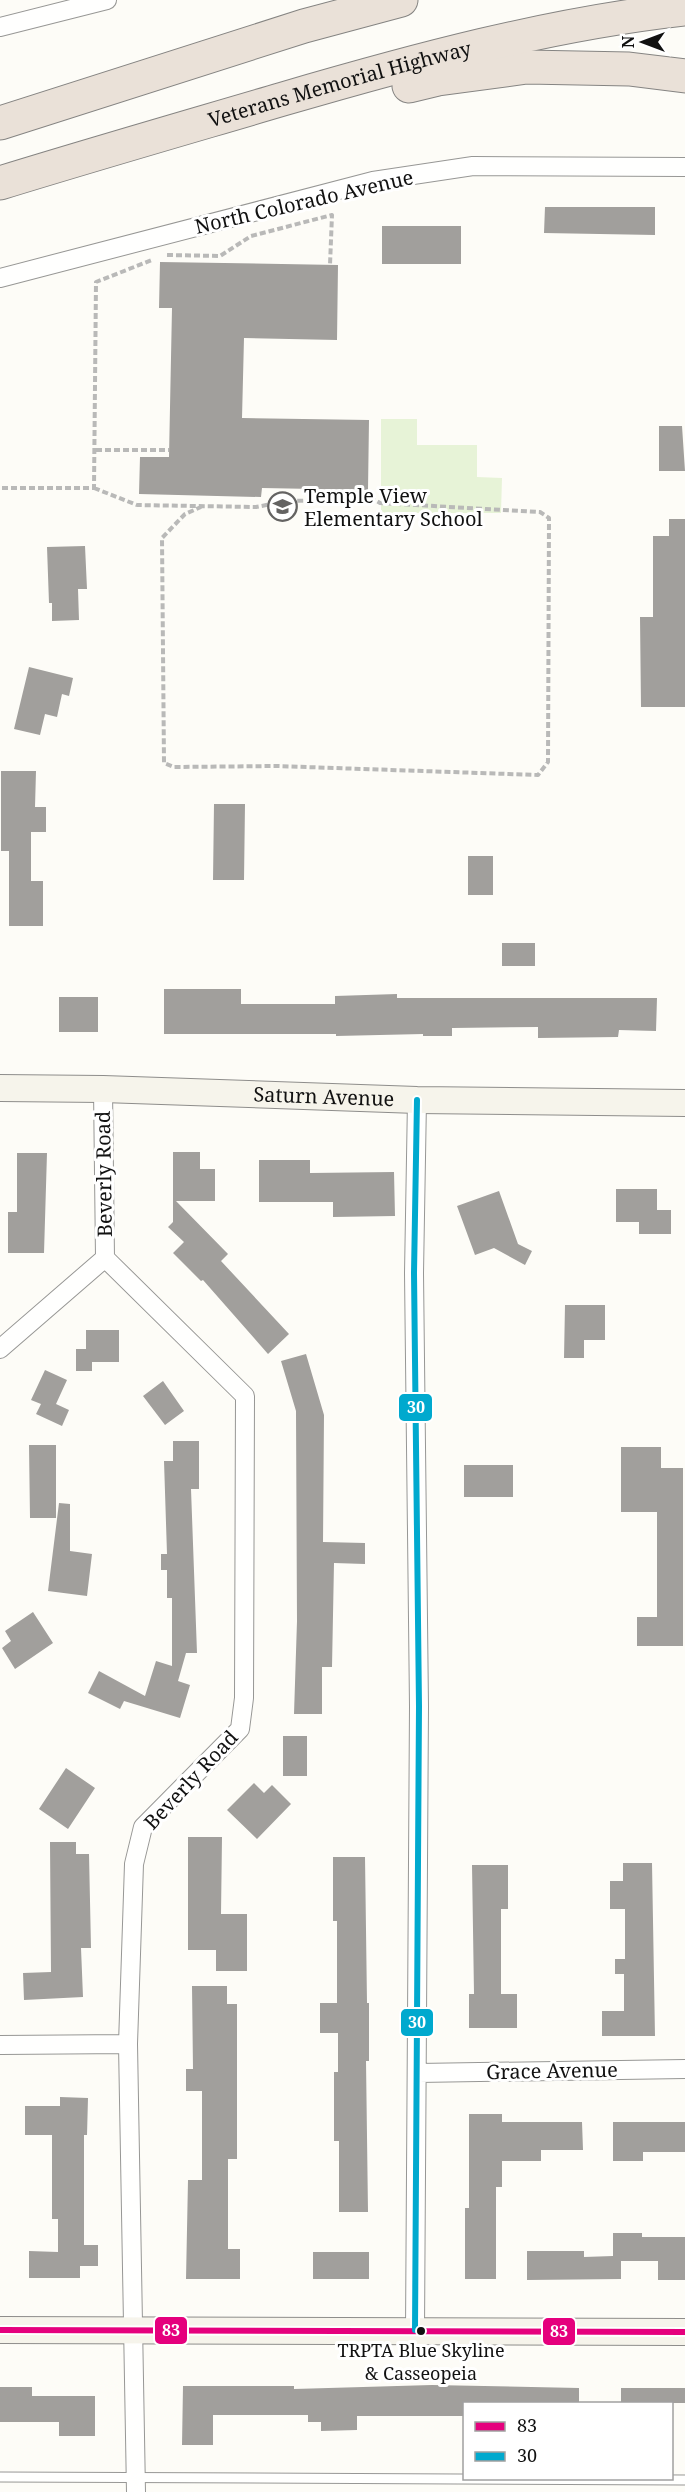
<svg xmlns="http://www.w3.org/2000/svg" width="685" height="2492" viewBox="0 0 685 2492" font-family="'Noto Serif',serif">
<rect width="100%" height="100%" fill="#fdfcf7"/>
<path fill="#e7f3d7" d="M381 419H417V445H477V477L502 478 501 513H381Z"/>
<path fill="#a19f9c" d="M545 207H655V235L544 233Z
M382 226H461V264H382Z
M160 262 338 265 337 340 244 338 242 418 369 420 368 490 262 488 261 497 139 494 140 457H169L172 308H159Z
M659 426H682L685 471H659Z
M669 519H685V707H641L640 617H653V536H669Z
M85 546 87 589H78L79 620 52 621V603H49L47 547Z
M29 667 73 678 69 696 62 694 57 717 45 714 40 735 14 729Z
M1 771H36L35 807H46V832H31V881H43V926H9V851H1Z
M214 804H245L244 880H213Z
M468 856H493V895H468Z
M502 943H535V966H502Z
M164 989H241V1004H335V996L397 994V998H657L656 1031 619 1030 618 1037 538 1038V1027L452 1028V1036H423V1034L336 1036V1034H164Z
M59 997H98V1032H59Z
M173 1152H200V1169H215V1201H176L228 1254 221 1261 289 1334 268 1354 203 1280 201 1281 173 1253 184 1242 168 1227 173 1222Z
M17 1153H47L44 1253H8V1212H17Z
M259 1160H310V1173L394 1172 395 1216 333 1217V1202H259Z
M616 1189H657V1210H671V1234H639V1222H616Z
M499 1191 518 1244 532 1251 525 1265 494 1248 475 1255 457 1206Z
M565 1305H605V1340H584V1358H564Z
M86 1330H119V1362H92V1371H76V1349H86Z
M306 1354 324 1415 323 1542 365 1543V1564L334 1563 332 1667H322V1714H294L297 1621 296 1411 281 1361Z
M45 1370 67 1380 56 1404 69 1410 62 1426 36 1414 41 1404 31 1400Z
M163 1381 184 1411 165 1425 143 1396Z
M173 1441H199V1489H191L197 1653H186L178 1681 190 1685 180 1718 124 1701 120 1709 88 1693 99 1671 145 1696 156 1661 172 1666V1598H167V1570H161V1554H167L164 1461H173Z
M29 1445H56V1518H30Z
M621 1447H661V1468H683V1646H637V1617H657V1512H621Z
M464 1465H513V1497H464Z
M59 1503 70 1504V1551L92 1554 87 1596 48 1591Z
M33 1612 53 1643 15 1669 2 1648 11 1641 5 1631Z
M283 1736H307V1776H283Z
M66 1768 95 1788 68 1829 39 1809Z
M254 1783 264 1793 272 1785 291 1804 257 1839 227 1810Z
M188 1837H222L221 1914H247V1971H216V1950H188Z
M50 1842H76V1854H89L91 1948H81L83 1997 24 2000 23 1973 51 1972Z
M333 1857H365L367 2003H369V2061H366L368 2212H339V2141H334V2072H338V2033H320V2003H337V1921H333Z
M623 1863H652L655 2036H602V2011H624V1974H615V1959H625V1909H610V1881H623Z
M472 1865H508V1909H501V1994H517V2028H469V1994H474Z
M192 1986H227V2004H237V2159H228V2249H240V2279H186L188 2180H202V2091H186V2069H193Z
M60 2097 88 2098 87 2135H84V2245H98V2266H80V2278H29V2251L58 2252V2219H52V2135H25V2106H60Z
M469 2114H502V2122H582L583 2150H541V2161H502V2187H496V2279H465V2208H469Z
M613 2122H685V2152H643V2161H613Z
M613 2233H642V2237H685V2280H658V2261H621V2279L527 2280V2251H584V2257L613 2256Z
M313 2252H369V2279H313Z
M432 2385 579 2388V2403H465V2416H357V2430L321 2431V2422H308V2415H213V2445H182L183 2386H294V2389Z
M0 2387H32V2396H95V2436H59V2422H0Z
M621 2388H685V2403H621Z"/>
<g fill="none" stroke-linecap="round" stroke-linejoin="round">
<defs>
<path id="lane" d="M0 2477 685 2480"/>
<path id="street" d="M0 27 107 0
M0 278 373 181 473 166 685 167
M103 1089 105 1258 245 1396 244 1698 240 1729 143 1827 134 1864 128 2044 136 2492
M0 1349 105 1258
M0 2045 128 2044
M418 2073 685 2069
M415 2330 419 1706 414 1273 417 1100"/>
<g id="secondary">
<path id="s1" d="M0 1088 103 1089 417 1100 685 1103"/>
<path d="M0 2330 685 2332"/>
</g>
<g id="highway">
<path d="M409 86 438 79 527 67 629 69 685 76"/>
<path d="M0 123 304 26 401 0"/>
<path id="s2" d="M0 183C94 154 188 127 283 99 413 61 549 24 685 9"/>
</g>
</defs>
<use href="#lane" stroke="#979795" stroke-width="11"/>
<use href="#street" stroke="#979795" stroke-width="20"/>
<use href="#secondary" stroke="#8e8d8b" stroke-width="28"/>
<use href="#highway" stroke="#858482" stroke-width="35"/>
<path stroke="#b9b9b8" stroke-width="4" stroke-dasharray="6 3" stroke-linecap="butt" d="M167 255 220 256 251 236 332 215 330 265
M96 450H169
M2 488H94L96 282 152 260
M94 488 137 505 256 507 288 501 373 499 380 503 540 512 549 518 548 762 538 775 276 766 174 767 164 763 162 538 185 514 201 507"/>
<use href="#lane" stroke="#fffffe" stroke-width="9"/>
<use href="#street" stroke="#fffffe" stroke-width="18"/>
<use href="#secondary" stroke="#f6f4eb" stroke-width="26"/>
<use href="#highway" stroke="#eae1d8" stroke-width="33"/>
<defs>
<path id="bus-1" d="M0 2330 685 2332"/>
<path id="bus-2" d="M415 2330 419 1706 414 1273 417 1100"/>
</defs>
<use href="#bus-1" stroke="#fff" stroke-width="10"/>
<use href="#bus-2" stroke="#fff" stroke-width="10"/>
<use href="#bus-1" stroke="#e5007d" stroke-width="6"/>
<use href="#bus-2" stroke="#00a9ce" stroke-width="6"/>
</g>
<defs>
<symbol id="school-ring" viewBox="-11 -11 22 22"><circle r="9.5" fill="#fff" stroke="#646362" stroke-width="1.5"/><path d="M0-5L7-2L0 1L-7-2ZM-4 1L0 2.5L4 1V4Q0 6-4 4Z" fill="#646362"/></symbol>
</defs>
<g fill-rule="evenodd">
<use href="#school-ring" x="266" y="490" width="33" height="33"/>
</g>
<circle fill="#111" stroke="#fff" stroke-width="2" cx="421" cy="2331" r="5"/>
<g text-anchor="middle" stroke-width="6" stroke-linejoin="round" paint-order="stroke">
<g font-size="18" fill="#111" stroke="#fff">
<text x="421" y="2357">TRPTA Blue Skyline<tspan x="421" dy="23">&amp; Casseopeia</tspan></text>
</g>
<g font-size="20" fill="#111" stroke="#fff">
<text dy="7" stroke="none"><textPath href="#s2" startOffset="354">Veterans Memorial Highway</textPath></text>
<text transform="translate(304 202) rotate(-13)" y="7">North Colorado Avenue</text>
<text dy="7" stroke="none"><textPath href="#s1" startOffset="324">Saturn Avenue</textPath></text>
<text transform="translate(104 1174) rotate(-91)" y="7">Beverly Road</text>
<text transform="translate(191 1780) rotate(-47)" y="7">Beverly Road</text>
<text transform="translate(552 2071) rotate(-1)" y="7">Grace Avenue</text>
</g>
<g font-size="20" fill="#111" stroke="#fff" text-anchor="start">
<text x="304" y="503">Temple View<tspan x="304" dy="23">Elementary School</tspan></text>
</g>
</g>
<g stroke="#fff" stroke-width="2">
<rect x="398" y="1393" width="35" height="29" rx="6" fill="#00a9ce"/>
<rect x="400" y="2008" width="34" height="29" rx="6" fill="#00a9ce"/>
<rect x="154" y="2316" width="34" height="29" rx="6" fill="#e5007d"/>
<rect x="542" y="2317" width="34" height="29" rx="6" fill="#e5007d"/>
</g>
<g font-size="16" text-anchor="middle" font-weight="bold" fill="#fff">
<text x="416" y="1413">30</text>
<text x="417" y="2028">30</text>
<text x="171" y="2336">83</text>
<text x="559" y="2337">83</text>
</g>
<rect x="463" y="2402" width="210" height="78" fill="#ffffff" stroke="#a0a0a0" stroke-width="1.5"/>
<rect x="475" y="2422" width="30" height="9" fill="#e5007d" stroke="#a0a0a0" stroke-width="1.5"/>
<text x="517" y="2432" font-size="18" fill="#111111">83</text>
<rect x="475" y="2452" width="30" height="9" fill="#00a9ce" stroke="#a0a0a0" stroke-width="1.5"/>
<text x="517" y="2462" font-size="18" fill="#111111">30</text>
<g transform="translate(643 42) rotate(270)" stroke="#ffffff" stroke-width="4.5" paint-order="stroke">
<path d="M0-4.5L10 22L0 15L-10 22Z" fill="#111111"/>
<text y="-9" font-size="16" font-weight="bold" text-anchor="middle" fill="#111111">N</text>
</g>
</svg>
